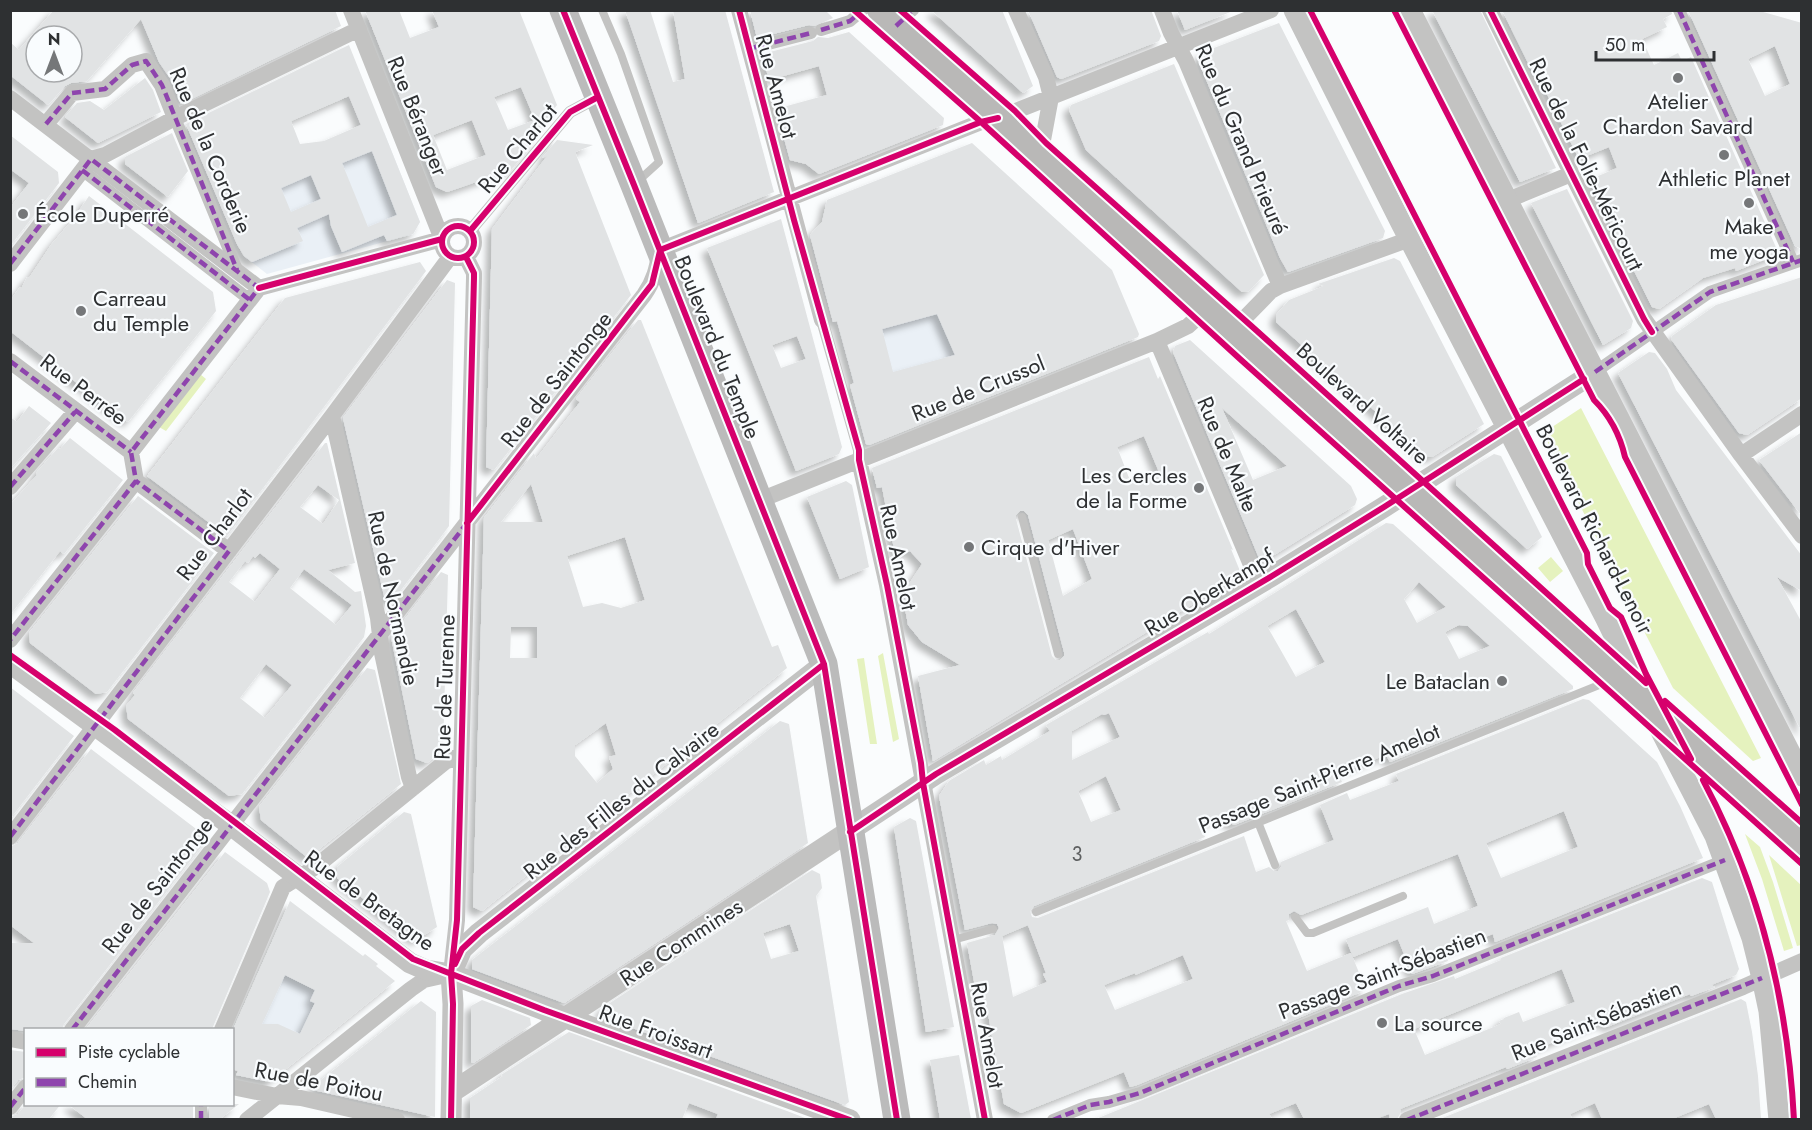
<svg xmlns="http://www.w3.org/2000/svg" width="1812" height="1130" viewBox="0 0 1812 1130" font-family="Jost,sans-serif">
<defs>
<filter id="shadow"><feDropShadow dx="-5.5" dy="5.5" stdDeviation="3" flood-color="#0004"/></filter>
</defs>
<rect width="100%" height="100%" fill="#fafcfd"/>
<path fill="#eaf0f6" d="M384 132 420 222 413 234 267 274 244 256 238 244 258 184Z
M954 289 978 350 854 383 837 321Z
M271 952 323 985 298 1039 237 1026Z"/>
<path fill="#e5f2be" d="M200 374 206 379 166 431 159 427Z
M1581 408 1761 758 1753 761 1673 688 1543 433Z
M1551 557 1563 571 1550 582 1538 568Z
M883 653 899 739 893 742 878 656Z
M864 658 865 665 877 744H870L857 659Z
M1745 834 1760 847 1773 882 1793 948 1784 951 1762 879Z
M1769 855 1801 885V945L1797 946Z"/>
<path fill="#e1e3e4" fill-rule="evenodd" filter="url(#shadow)" d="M54 10H335L341 26 181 104 172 81 159 62 141 19 87 81 71 83 65 86 48 105 10 75V42L19 50ZM36 36H72V72H64L57 80 47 72H36Z
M365 10H399L410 38 439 27 432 10H519L557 105 533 137H538L511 170 447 192 436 187ZM521 87 535 120 508 130 494 97ZM472 120 486 155 447 170 433 135Z
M625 10H650L673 82 685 79 673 10H725L774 192 698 223Z
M750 10H825L833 18 814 26 809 25 757 38Z
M931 10H1002L1033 86 1023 93Z
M1028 10H1151L1161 36 1159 41 1061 79 1057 77Z
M1177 10H1233V11L1185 30Z
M1432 10H1480L1556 168 1520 182Z
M1502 10H1671L1672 14 1663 19 1667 27 1642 39 1654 65 1678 53 1682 61 1691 57 1779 254 1736 271 1735 268 1703 278 1659 309 1652 307 1589 180 1617 168 1609 147 1579 159 1542 84 1539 85Z
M1688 10H1756L1802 23V249L1795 246ZM1775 46 1790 84 1765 96 1748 59Z
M1279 23 1385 231 1383 238 1288 272 1280 258 1198 60 1201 53Z
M849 32 944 118 943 125 819 174 806 164 790 160 776 109 827 95 819 66 769 80 762 54 813 41 818 37 828 38Z
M349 45 420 222 413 234 387 241 384 235 342 252 331 226 329 214 297 228 303 241 252 262 244 256 237 244 186 124ZM349 96 361 125 324 141 300 144 291 121ZM372 151 397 215 368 227 342 163ZM311 175 321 199 291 212 281 188Z
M1174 64 1264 275 1249 291 1242 292 1086 150 1069 110 1071 105Z
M145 78 153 90 161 112 98 143 65 117 77 103 90 101 104 110Z
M172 133 188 171 168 197 125 164V157Z
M10 135 58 172 59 183 10 246V208L29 183 10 169Z
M557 140 593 145 575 152 631 295 494 470 486 467 492 229 547 156 542 158Z
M972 143 1112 270 1139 334 1138 337 869 445 866 444 850 385 854 383 837 321 833 322 810 235 822 222 827 200ZM937 314 955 355 893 372 882 329Z
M1567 189 1633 321 1631 328 1603 345 1531 203Z
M89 196 213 292 216 311 128 422 87 390 88 388 77 383 10 331V301L20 287 21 289 27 277 29 278 51 245 74 218Z
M781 219 842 447 839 454 796 471 707 248ZM797 336 806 359 781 368 772 345Z
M1394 258 1400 261 1484 424 1432 457 1425 456 1276 322V315L1289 300 1324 286 1318 284Z
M420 262 426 271 227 536 147 476 285 298Z
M1802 277V398L1747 435 1739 433 1671 339 1672 336 1716 305Z
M447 280 455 283 449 526 392 602 385 600 343 418Z
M638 320H641L772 647 778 645 787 668 482 911 473 907 484 518 534 453 536 459 580 402 576 399ZM531 484 543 522H501ZM625 537 645 600 621 608 602 603 583 607 567 556ZM511 627H537V658H510ZM606 723 616 755 609 757 613 769 597 783 575 756V745Z
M1190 340 1351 486 1357 499 1355 505 1266 560 1259 558 1173 352 1175 346ZM1222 408 1266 447 1287 466 1253 480Z
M1649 352 1655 353 1667 369 1676 390 1802 556V591L1777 577 1802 623V732L1618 373Z
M1149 357 1158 379 1160 376 1233 550 1231 549 1240 571 1238 577 933 761 918 676 960 665 922 642 908 625 904 603 909 584 922 564 910 551 895 554 882 487 877 488 872 468ZM1144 436 1159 472 1131 483 1117 447ZM1020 511H1024L1028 515 1064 652V656L1060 660H1056L1052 656 1016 519V515ZM1073 529 1092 579 1063 596 1048 540Z
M29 406 51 423 10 469V417L17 422Z
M1802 432V516L1759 460Z
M70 438 123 480 64 554 60 551 10 615V505L37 475 36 473 58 448 60 449Z
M325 443H327L355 563 328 570 355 592 361 591 366 626 364 637 242 794 229 796 128 719 126 706 135 695 133 693ZM318 485 339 500 323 524 300 507ZM260 553 280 569 255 602 229 582 245 561 248 563 253 556 255 558ZM304 569 352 605 336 625 290 588ZM266 664 292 685 265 718 240 698Z
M1494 454 1501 456 1542 537 1527 549 1456 485V477Z
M846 481 852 485 869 567 840 579 807 497Z
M138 496 214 553 107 692 96 694 30 643 29 633Z
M1386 523 1393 524 1411 540 1573 686V689L1390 762 1386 755 1373 760 1339 774 1342 782 1234 825 1221 817 1210 821 1203 832 1205 837 1034 906 1030 911 1032 917 1038 918 1244 836 1256 872 1269 867 1274 871H1278L1281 867V862L1334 840 1320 805 1347 793 1350 800 1399 781 1396 774 1583 699 1589 700 1657 762 1680 806 1703 858 1495 942 1493 934 1471 942 1445 953 1448 961 1412 974 1398 939 1353 957 1346 939 1428 907 1434 924 1478 906 1458 854 1301 915 1294 911 1289 914V920L1286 921 1307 971 1351 953 1366 990 1137 1085 1130 1087 1124 1072 1021 1113 1004 1104 987 1008 979 1009 967 943 995 935 999 928 997 924 992 923 965 930 939 796 949 781 984 760 986 765 1001 756 1002 760 1050 731 1046 725 1208 632 1209 634ZM1419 582 1446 607 1417 623 1404 599ZM1296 609 1325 662 1296 677 1267 626ZM1459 625 1468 626 1490 646 1459 659 1445 632ZM1109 713 1120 737 1072 760V731L1102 714 1104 715ZM1106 776 1121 810 1091 822 1078 791ZM1564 811 1578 847 1501 878 1486 843ZM1028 925 1046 973 1043 974 1047 982 1013 997 1002 936ZM1183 955 1193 979 1115 1010 1104 985 1135 973V975Z
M441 572 448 575 443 750 427 763 416 759 391 637Z
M367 668 375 670 401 784 308 858 261 820 259 807Z
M10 687 74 736 10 819Z
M780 721 789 724 808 843 564 1003 472 969V960Z
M91 749 208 838 64 1024 62 1029H26V1031L10 1029V943H34L10 925V847L18 843Z
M404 812 411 814 437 927 416 940 337 878V867Z
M910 818 916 821 954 1027 926 1032 894 827Z
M225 852 267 883 270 892 212 1029H86Z
M812 870 820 874 822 888 816 896 849 1102 845 1105 602 1017 601 1009ZM790 924 799 951 771 959 763 933Z
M1702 878 1712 882 1739 969 1736 975 1711 985 1715 987 1691 996 1690 994 1607 1027 1605 1021 1534 1050 1537 1057 1507 1069 1506 1067 1400 1109 1401 1112 1397 1119H1390L1389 1114 1375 1119H1304L1296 1103 1269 1114 1272 1119H1096L1402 994 1454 976 1455 979 1501 960V958ZM1562 969 1575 1002 1523 1022 1519 1012 1504 1018V1019L1499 1021 1501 1024 1425 1055 1414 1029Z
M290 901 363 956 365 954 378 964 376 966 395 981 270 1082 236 1075 238 1071 232 1069V1032ZM285 975 315 990 310 1001 315 1003 300 1034 278 1024H262Z
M1741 999 1746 1002 1752 1032 1758 1076 1761 1119H1716L1709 1104 1672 1119H1602L1595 1103 1570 1114 1572 1119H1440Z
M482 1000 530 1018 531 1025 473 1063 471 1062V1006Z
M421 1001 436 1012 435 1117 313 1090 312 1087Z
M569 1032 787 1111 805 1118V1119H716L718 1114 689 1103 682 1119H470V1098L503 1076 501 1075Z
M10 1050 26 1052V1077L18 1080 10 1090Z
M959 1055 971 1119H940L930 1060Z
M26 1104H61L49 1119H10V1117L18 1114Z
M68 1104H193V1119H87Z
M209 1104H239L220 1119H209Z"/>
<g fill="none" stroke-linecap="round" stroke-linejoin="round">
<path stroke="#c3c3c2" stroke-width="8" d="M602 10 621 54 659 162 637 182
M1022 517 1058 654
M1258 822 1275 865
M1036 912 1614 679
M1295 917 1307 933H1313L1403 896
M953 940 993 929"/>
<path stroke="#c3c3c2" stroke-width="12" d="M1679 10 1793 262
M896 26 913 10
M821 30 850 21 863 10
M748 49 811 33
M175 118 238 272
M82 170 250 300
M470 231 570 112 598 97
M822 320 859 450V460
M1595 372 1710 292 1802 260
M201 1120V1104
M1053 1120 1090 1105 1109 1102 1140 1093 1399 986 1433 976 1725 860"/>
<path stroke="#c3c3c2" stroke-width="16" d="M739 10 822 320
M1016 10 1046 77 1051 97 1043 140 1033 150
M1162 10 1171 33 1186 61 1280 286
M1490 10 1644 319 1741 455 1802 536
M10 98 259 288
M46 124 72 93 105 89 132 65 146 61 162 85 175 118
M91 159 105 155 175 118 359 29
M1508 200 1571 174
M442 242a16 16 0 1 1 32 0a16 16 0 1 1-32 0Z
M10 264 91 159
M259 288 442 239 351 10
M1233 330 1271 291 1280 286 1410 239
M1157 341 1259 584
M10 361 131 452
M332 416 378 618 382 653 409 777 413 788
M1741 455 1802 414
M859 460 887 585 985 1120
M136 481 229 551
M10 487 75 412
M760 500 1157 341 1188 326 1208 308
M10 640 136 481 131 452 259 288
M10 837 332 416 450 257
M72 1030 644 295C654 281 657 268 660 250L981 122 998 118 1271 10
M222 1030 283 887 314 868 445 762 460 755
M10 1039 26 1042
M232 1087 277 1096 301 1098 397 1120
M10 1107 26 1087
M247 1120 411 989 424 980 451 974 457 920 474 278V273L466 257
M1407 1120 1743 987 1802 961"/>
<path stroke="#c3c3c2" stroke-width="21" d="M1294 10 1401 223 1606 619 1649 708 1715 836 1752 938 1762 978 1769 1011 1779 1120
M1410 10 1802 776
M10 663 232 826 410 963 426 970 451 974 544 1010 850 1120
M451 974 462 949 479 933 824 664
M451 974 453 1004 451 1120
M452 1092 936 774 1272 576 1384 507 1595 372"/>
<path stroke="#b9b8b7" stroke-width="24" d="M879 10 1802 844"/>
<path stroke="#bbb" stroke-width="27" d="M563 10 634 185 824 664 897 1120"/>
<path stroke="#8e44ad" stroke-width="4.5" stroke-dasharray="9 4.5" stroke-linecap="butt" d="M1679 10 1793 262
M896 26 911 12
M821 30 850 21 863 10
M748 49 811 33
M46 124 72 93 105 89 132 65 146 61 162 85 237 270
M82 170 250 300
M10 264 91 159 259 288 131 452 136 481 10 640
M10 361 131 452
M1595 372 1710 292 1802 260
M10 487 75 412
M10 837 229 551 136 481
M72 1030 467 523
M10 1107 26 1087
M201 1120V1104
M1053 1120 1090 1105 1109 1102 1140 1093 1399 986 1433 976 1725 860
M1407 1120 1762 978"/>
<defs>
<path id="cycleway" d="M563 10 634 185 824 664 897 1120
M739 10 794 220 859 450V460L887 585 921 763 923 783 985 1120
M854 10 981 122 1240 359 1802 864
M900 10 1015 111 1046 143 1257 331 1646 683
M1310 10 1587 553 1588 564 1610 608 1621 617 1646 674 1691 759
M1394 10 1594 400C1610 416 1620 435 1625 457L1802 805
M1490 10 1644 319 1652 332
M442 242a16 16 0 1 1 32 0a16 16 0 1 1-32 0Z
M470 231 570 112 598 97
M660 250 981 122 998 118
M259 288 442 239
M467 523 652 284 660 251
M10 655 115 730 413 959 544 1010 850 1120
M1665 701 1802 823
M1703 780C1759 885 1788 1002 1794 1120
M850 832 936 774 1272 576 1384 507 1584 379
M455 964 462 949 479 933 824 664
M451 1120 453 1004 451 974 457 920 474 278V273L466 257"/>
</defs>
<use href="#cycleway" stroke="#f9fcfe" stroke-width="10"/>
<use href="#cycleway" stroke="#d6006c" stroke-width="6"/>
</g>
<g fill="#757779" stroke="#f9fcfe" stroke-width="2">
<circle cx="1678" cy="78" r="6"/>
<circle cx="1724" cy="155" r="6"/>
<circle cx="1749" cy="203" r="6"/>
<circle cx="23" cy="214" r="6"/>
<circle cx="81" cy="311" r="6"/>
<circle cx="1199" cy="488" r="6"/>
<circle cx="969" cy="547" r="6"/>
<circle cx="1502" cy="681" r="6"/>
<circle cx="1382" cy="1023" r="6"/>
</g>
<g text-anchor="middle" stroke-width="4.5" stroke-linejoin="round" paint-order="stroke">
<g font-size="20" fill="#5e6061">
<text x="1077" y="861">3</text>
</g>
<g font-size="22" fill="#2e3032" stroke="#f9fcfe">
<text transform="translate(777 86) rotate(75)" y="8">Rue Amelot</text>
<text transform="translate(418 116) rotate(68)" y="8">Rue Béranger</text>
<text transform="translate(1242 139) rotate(67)" y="8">Rue du Grand Prieuré</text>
<text transform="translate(517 148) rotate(-50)" y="8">Rue Charlot</text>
<text transform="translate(211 150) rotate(67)" y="8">Rue de la Corderie</text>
<text transform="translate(1587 164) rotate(64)" y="8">Rue de la Folie-Méricourt</text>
<text transform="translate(718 347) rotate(68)" y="8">Boulevard du Temple</text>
<text transform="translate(556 379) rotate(-52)" y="8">Rue de Saintonge</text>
<text transform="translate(978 388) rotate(-22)" y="8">Rue de Crussol</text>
<text transform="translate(84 389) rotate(37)" y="8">Rue Perrée</text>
<text transform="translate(1363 403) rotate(42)" y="8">Boulevard Voltaire</text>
<text transform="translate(1228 454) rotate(67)" y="8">Rue de Malte</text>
<text transform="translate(1595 529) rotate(63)" y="8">Boulevard Richard-Lenoir</text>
<text transform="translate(214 534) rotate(-53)" y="8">Rue Charlot</text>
<text transform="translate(899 557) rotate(78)" y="8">Rue Amelot</text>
<text transform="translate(1209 592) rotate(-31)" y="8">Rue Oberkampf</text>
<text transform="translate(394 598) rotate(78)" y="8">Rue de Normandie</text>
<text transform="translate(444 687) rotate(-88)" y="8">Rue de Turenne</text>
<text transform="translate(1319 778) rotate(-22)" y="8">Passage Saint-Pierre Amelot</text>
<text transform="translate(621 800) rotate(-38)" y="8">Rue des Filles du Calvaire</text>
<text transform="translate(157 885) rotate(-52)" y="8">Rue de Saintonge</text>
<text transform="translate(370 900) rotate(36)" y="8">Rue de Bretagne</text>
<text transform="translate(681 942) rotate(-33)" y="8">Rue Commines</text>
<text transform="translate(1382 973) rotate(-21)" y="8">Passage Saint-Sébastien</text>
<text transform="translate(1596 1020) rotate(-22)" y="8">Rue Saint-Sébastien</text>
<text transform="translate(656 1031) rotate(20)" y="8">Rue Froissart</text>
<text transform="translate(988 1035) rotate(80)" y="8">Rue Amelot</text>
<text transform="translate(319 1081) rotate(11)" y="8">Rue de Poitou</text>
</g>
<g font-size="22" fill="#2e3032" stroke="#f9fcfe" text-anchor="start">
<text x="1678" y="109" text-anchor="middle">Atelier<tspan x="1678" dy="25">Chardon Savard</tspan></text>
<text x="1724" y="186" text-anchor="middle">Athletic Planet</text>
<text x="35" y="222">École Duperré</text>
<text x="1749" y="234" text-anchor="middle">Make<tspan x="1749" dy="25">me yoga</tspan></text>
<text x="93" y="306">Carreau<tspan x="93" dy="25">du Temple</tspan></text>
<text x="1187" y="483" text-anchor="end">Les Cercles<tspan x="1187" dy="25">de la Forme</tspan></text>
<text x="981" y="555">Cirque d'Hiver</text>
<text x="1490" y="689" text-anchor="end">Le Bataclan</text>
<text x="1394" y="1031">La source</text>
</g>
</g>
<rect width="1812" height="1130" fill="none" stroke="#2e3032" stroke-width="24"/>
<rect x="24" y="1028" width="210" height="78" fill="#f9fcfe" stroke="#a8aaac" stroke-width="1.5"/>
<rect x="36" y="1048" width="30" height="9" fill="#d6006c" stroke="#a8aaac" stroke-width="1.5"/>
<text x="78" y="1058" font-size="18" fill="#2e3032">Piste cyclable</text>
<rect x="36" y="1078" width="30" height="9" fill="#8e44ad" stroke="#a8aaac" stroke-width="1.5"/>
<text x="78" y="1088" font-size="18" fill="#2e3032">Chemin</text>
<g transform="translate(54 54)"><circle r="28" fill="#f9fcfe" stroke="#a8aaac" stroke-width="1.5"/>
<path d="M0-4.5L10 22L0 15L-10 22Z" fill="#757779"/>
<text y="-9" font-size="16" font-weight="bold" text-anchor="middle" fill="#2e3032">N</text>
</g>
<path d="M1596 51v9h118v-9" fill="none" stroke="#2e3032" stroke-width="3"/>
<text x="1605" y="51" font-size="18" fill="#2e3032" stroke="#f9fcfe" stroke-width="4.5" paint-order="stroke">50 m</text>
</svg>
